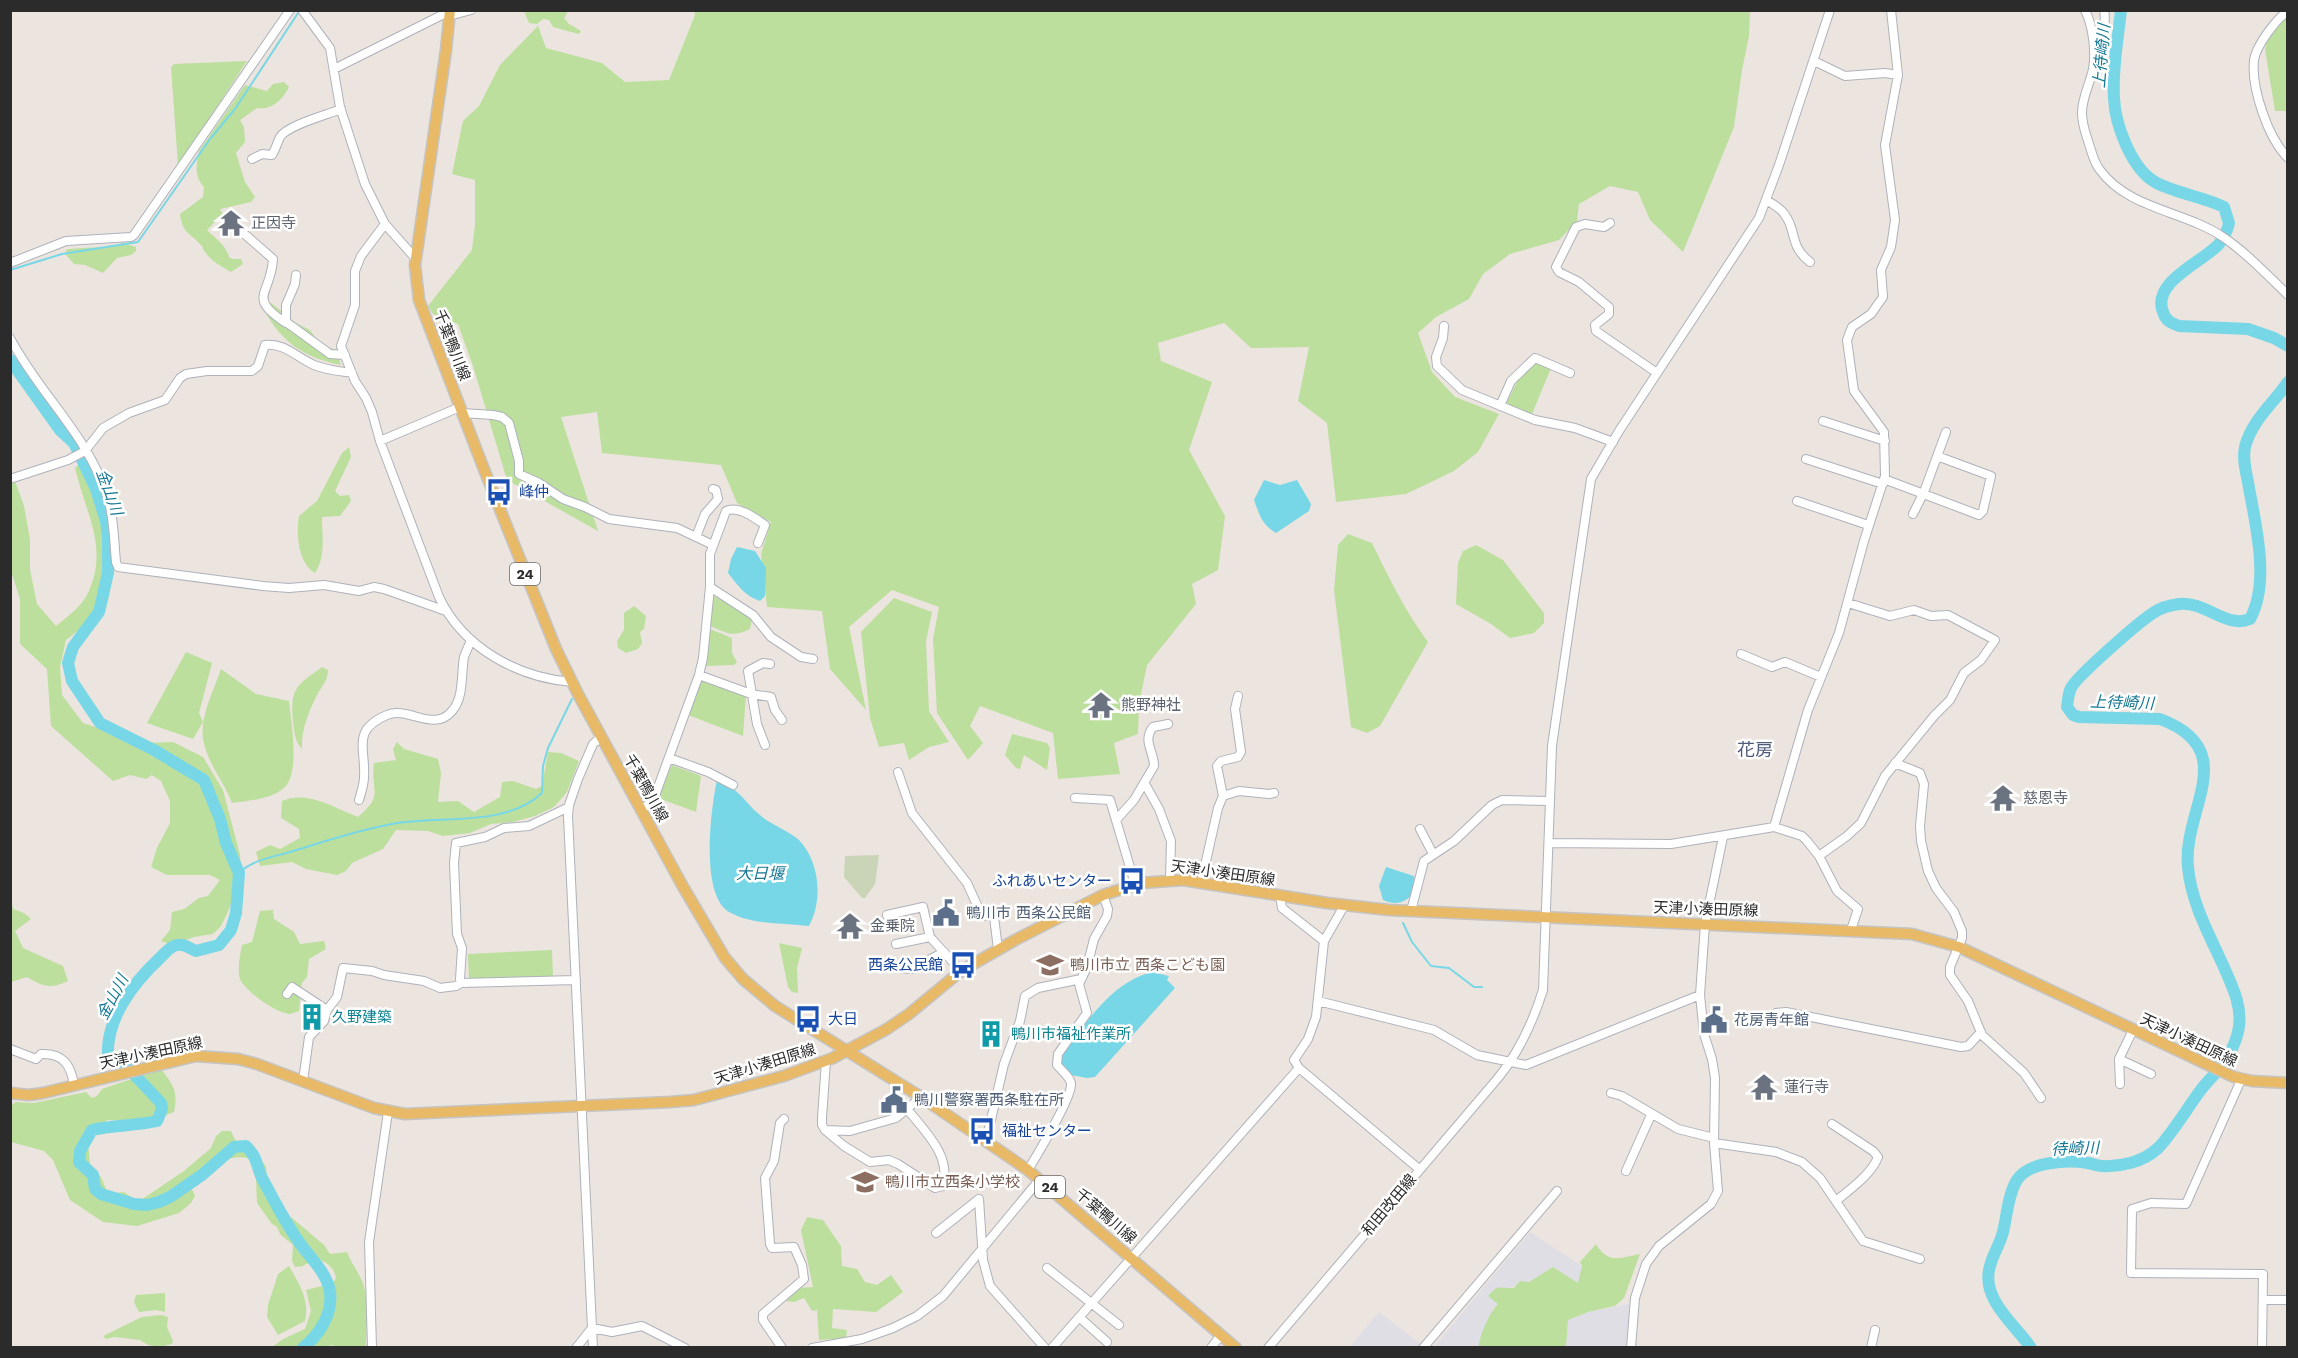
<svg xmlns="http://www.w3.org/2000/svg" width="2298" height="1358" viewBox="0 0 2298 1358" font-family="'Work Sans','Noto Sans JP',sans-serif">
<rect width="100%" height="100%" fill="#ece4de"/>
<path fill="#dfdee5" d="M1530 1232 1582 1266 1578 1283 1541 1274 1529 1282 1524 1281 1510 1288 1493 1309 1492 1315 1479 1341V1347L1433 1348Z
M1629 1304 1627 1347 1566 1348 1568 1320 1588 1312Z
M1379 1312 1422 1345 1420 1348H1349Z"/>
<path fill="#bcdf9e" d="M524 11H568L564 18 569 24 581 31 579 34 553 27 549 20 543 19 537 24 529 23Z
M694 11H1750L1749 36 1742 70 1734 127 1683 252 1650 220 1638 192 1610 186 1579 204 1577 221 1559 240 1510 254 1483 274 1469 299 1436 317 1418 333 1432 372 1455 397 1499 414 1478 452 1454 471 1406 494 1336 502 1327 423 1298 401 1309 347 1251 348 1224 323 1158 343 1161 361 1212 382 1189 450 1225 516 1218 570 1192 584 1196 604 1147 665 1139 704 1138 734 1114 743 1120 774 1058 779 1053 733 980 706 970 726 983 743 968 760 937 713 933 639 939 607 892 590 849 627 866 710 830 669 822 611 767 607 761 554 771 522 737 503 721 465 602 453 597 412 561 417 598 531 507 480 473 366 458 324 433 314 428 306 472 250 475 224V180L452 174 463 121 479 106 500 65 538 26 546 48 602 63 625 82 669 80 695 15Z
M2287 11V111H2275L2265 49 2273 20Z
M247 61 178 166 171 67 174 64Z
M284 82 289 87C283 99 271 111 257 108L240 120 244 127 245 142 236 153 245 182 255 197 251 202 220 209 223 214 207 230C215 238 226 245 229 257L232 259H241L243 264 231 272C222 267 211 261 205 252 201 246 205 249 200 244 188 231 183 234 180 214L203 197 204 187C194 176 196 165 199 151L245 85 267 91 273 84Z
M123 243 136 247V251L131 255 117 258 103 273 85 265 74 264 66 255V250L69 249C88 247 105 249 123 243Z
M261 303H271L296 323 310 330 320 344 336 350 341 365C303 358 277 339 261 303Z
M1537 362 1551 368 1532 414 1505 406 1518 380Z
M349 447 351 457 335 491 340 496 349 495 351 501 340 516 322 517C322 535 326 557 315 573 298 563 296 534 299 516L317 501 342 453Z
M85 458C108 505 121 556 106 608 90 617 81 630 66 640L60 667 62 695 83 723 143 743 173 742 203 757 223 790 240 855 241 877 227 914 221 926 213 934 194 937 178 943 169 944 161 941 170 930 172 912 184 909 199 898 208 896 220 880 210 875H167L151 867 157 848 170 823V801L161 781 152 775 146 779 130 775 113 781 51 726 47 669 20 644V599L11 571 10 467 24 506 30 540V570L37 604 56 626C66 618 79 608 86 597 111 549 85 513 75 468Z
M1348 534 1372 543C1389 578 1405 611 1428 642L1380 726 1367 733 1351 727 1334 590 1338 545Z
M1476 545 1503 560 1544 613V623L1534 633 1510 638 1491 624 1456 604 1458 563 1463 551Z
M713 596 744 611 752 619 750 629C731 638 728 633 710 626L711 598Z
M894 598 932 612 926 642 929 711 949 742 929 747 909 760 904 743 879 747 870 718 861 632Z
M634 606 646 616 644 629 640 632 642 643 638 649 626 653 618 648 617 641 624 630V613Z
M710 629 732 638V653L737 662 734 665 706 666Z
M186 652 212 663 199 713 203 722 193 739 147 723Z
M322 667 328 670C328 681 321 687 316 697 308 714 301 730 302 749 295 742 294 731 293 722 290 688 296 686 322 667Z
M221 669 256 694 289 701C291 721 300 772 285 787 273 799 248 801 232 803 224 782 206 761 203 738 200 716 214 690 221 669Z
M702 679 746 694 743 736 688 715Z
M1012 734 1047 743 1050 748 1047 770 1024 755 1020 769 1016 768 1005 755Z
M397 742 404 749 438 759 441 773 438 802 458 801 474 812 500 797 502 782 513 781 536 789 542 786 548 752 561 753 579 761 567 792 554 807 535 816 513 822 491 824 470 833 443 836 428 831 396 830 383 849 352 863 346 871 337 875 306 869 292 862 260 866 256 852 270 845 280 849 300 838 299 829 281 818 282 801C308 790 334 808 358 817 385 794 370 792 374 763L396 760 393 749Z
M672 765 701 776 696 812 658 798Z
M10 894 13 909 24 913 31 919 15 931 23 948 63 966 68 981C50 989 44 987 27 977L11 982Z
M273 910 274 919 294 932 300 944 324 941 326 949 309 959 307 977 302 983 299 1011C296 1012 293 1013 290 1014 277 1014 245 991 240 979 237 968 240 956 242 945L252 942 260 911Z
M779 943 802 948 797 968 798 993 792 992 788 987Z
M552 950 553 977 469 981 468 954Z
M161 1069C174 1086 178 1091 174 1112L150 1121 107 1120 88 1143 90 1164 101 1177 108 1194 124 1192 138 1202 184 1171 211 1148 216 1136 222 1131H231L235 1140 250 1145 255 1150 266 1167 267 1180 286 1213 324 1245 330 1254 347 1252C351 1263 358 1271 362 1281 370 1301 366 1327 366 1347H334L333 1345 317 1348 272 1347 283 1339 305 1329 311 1311 306 1290 333 1283 336 1278C334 1267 326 1262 316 1258L303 1266 295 1267 292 1261 293 1245 280 1234 277 1227 272 1224 257 1203 256 1179 249 1158C219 1153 213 1172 191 1187L195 1196 191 1203 179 1213 137 1226 103 1222 70 1200 53 1160 44 1151 11 1142 10 1106 16 1102 34 1103 86 1092 92 1098 97 1096 102 1089Z
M807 1217 823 1220 841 1246 842 1266 857 1269 865 1282 877 1285 891 1275 903 1292 876 1312 833 1309 832 1328 847 1330 846 1338 819 1340 817 1310 812 1311 804 1298 794 1302 786 1301 797 1288 813 1287 801 1230Z
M1596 1244C1608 1264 1619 1258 1640 1254L1624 1298 1615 1306 1588 1312 1568 1320 1566 1347H1479C1478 1338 1491 1310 1498 1304L1488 1296C1499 1283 1500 1289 1514 1288L1520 1281 1529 1282 1553 1267 1578 1283 1582 1266 1580 1262Z
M289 1266C299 1284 310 1300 305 1321L278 1335 267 1317 268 1305 278 1274Z
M165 1293V1312L156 1310 139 1312 134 1302 136 1295Z
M161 1315 168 1317 167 1327 173 1341 172 1344 160 1347 148 1345 140 1340 114 1337 106 1339 103 1336 142 1317Z"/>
<path fill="#c9d5b6" d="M879 855 875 884 865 898H862L844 877 845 856Z"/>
<path fill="#78d7e7" d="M1264 480 1280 485 1297 480 1311 504 1309 511 1276 533C1262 525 1259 514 1254 500Z
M737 547 755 551 766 568 765 596 760 601C744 596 738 585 728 573L731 559Z
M717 780C724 784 732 787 737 792 745 799 751 808 760 815 771 825 788 830 799 840 820 862 823 901 809 926 784 923 753 925 731 913 699 898 711 808 717 780Z
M1386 867 1414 876C1418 896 1403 909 1383 900L1379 886Z
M1152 972 1169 976 1167 980 1175 988 1095 1077 1087 1078 1071 1075 1061 1062 1064 1051C1088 1021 1112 982 1152 972Z"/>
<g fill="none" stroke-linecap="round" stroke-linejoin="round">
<path stroke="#78d7e7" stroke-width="2" d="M10 270 62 254 138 242 210 139 235 109 300 10
M239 873C252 860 273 857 290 852 323 842 358 830 392 824 439 815 505 828 542 793L543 766 548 748 572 699
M1403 923 1412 942 1431 966 1449 968 1474 987H1482"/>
<path stroke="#78d7e7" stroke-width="12" d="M2121 10C2118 39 2112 69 2114 98 2115 124 2131 168 2155 182 2174 193 2205 197 2224 207L2229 223C2228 230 2223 238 2219 244 2203 262 2151 282 2163 312 2166 321 2171 323 2179 326L2248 329 2274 338 2288 346
M10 360 60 430 74 443 96 489 106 521 108 536V573L99 612 73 647 68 663 72 681 100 723 154 750 204 780 220 819 226 843 239 873 236 913 231 930 219 945 196 951C189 948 182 942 174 946 169 948 164 954 160 958 134 982 105 1019 108 1058L128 1068 161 1103 162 1109 157 1121C135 1126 114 1125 92 1130L80 1151 79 1162 93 1175 95 1189 101 1194 134 1204 147 1205 159 1202 170 1197 202 1175 234 1147 246 1146C259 1160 255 1163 262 1178 273 1199 285 1222 299 1242 310 1258 327 1272 330 1292 333 1314 319 1335 303 1348
M2031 1348C2015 1324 1980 1299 1990 1266 1993 1254 2000 1244 2003 1232 2007 1216 2008 1194 2017 1180 2029 1161 2068 1160 2088 1163 2093 1164 2097 1166 2102 1166 2120 1167 2143 1162 2157 1149 2170 1137 2188 1107 2200 1091 2208 1080 2219 1071 2226 1060 2232 1051 2238 1036 2239 1026 2242 1004 2231 984 2223 965 2209 934 2191 902 2188 867 2182 810 2243 750 2160 719L2079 717 2073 715 2067 707C2068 701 2068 694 2071 688 2077 676 2139 622 2153 613 2160 608 2171 605 2179 604 2206 601 2226 629 2250 619 2270 583 2256 526 2249 488 2247 474 2242 461 2245 447 2252 420 2273 404 2288 382"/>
<defs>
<path id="minor" d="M302 10 330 48 340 107 365 184 385 224 361 256 355 271V305L341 346 355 381 366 398 372 412 380 441 439 597C463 648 518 678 573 682
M2085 10C2093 26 2096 52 2093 69 2090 84 2082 97 2082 113 2082 125 2086 134 2089 144 2092 153 2094 163 2100 170 2128 209 2185 211 2223 237 2247 253 2267 275 2288 295
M2288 11C2276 19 2256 46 2254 60 2251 88 2268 138 2288 158
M449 16 471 10
M2094 52C2102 39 2107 26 2104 10
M1814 61 1845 76 1885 73 1898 75
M334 69 450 11
M252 159 262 154 272 155C276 149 277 143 280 137 288 125 327 115 341 109
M1766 200C1773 204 1781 208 1785 215 1797 231 1789 246 1810 262
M1610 223 1604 227 1585 224 1576 227 1556 267 1559 272 1579 282 1609 307V314L1595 325 1596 331 1657 373
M385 224 416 259
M241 231 273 259C271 295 246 297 286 323
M10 263 66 241 131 237 134 235 290 10
M296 275 295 284 286 305V322L330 354 345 355
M1444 326 1443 338 1436 357 1437 366 1462 390 1535 420 1575 428 1613 442
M10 338C40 395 88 435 108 498 114 518 114 541 116 562L118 567 263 586 289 588 324 585 359 591 374 587 384 589 446 611
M1500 406 1511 381 1535 358 1570 373
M462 413 493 415 502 417 509 423 519 461V474L539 483 563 499 585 507 609 519 677 528 713 545
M1823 421 1885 441
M380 441 460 407
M1806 459 1883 484
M10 479 68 460 85 451 103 428 129 413 165 400 180 378 186 374 207 371H252L258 366 265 345C283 342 298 358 314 365 326 370 339 371 352 373
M1884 479 1979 515 1983 511 1991 476 1937 456
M1797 501 1868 525
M1913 514 1924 492 1946 432
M696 537 705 514 718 499 716 490 713 489
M710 587 753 615 771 637 801 657 813 659
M1741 654 1772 667 1785 662 1821 677
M699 675 751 694 771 697 775 710 782 720
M765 745 757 724 748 671 763 663 770 664
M669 758 708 772 733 785
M1895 763 1920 773 1924 784 1920 826 1921 841 1928 871 1936 888 1954 912 1962 931V938L1950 967V975L1968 1001 1982 1035 2024 1073 2041 1098
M898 772 912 813 967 883 982 916 990 915 994 917 998 949
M1145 784 1159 809 1171 841 1170 880
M1223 796 1217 766 1221 761 1238 757 1241 752 1235 709 1238 696
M1075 798 1110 800 1135 884
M359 800C361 793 364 785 364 777 366 749 351 730 387 715 408 706 434 733 452 711 464 698 461 674 464 657 466 651 469 646 471 640
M569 807 529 826 504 828 485 837 456 843 454 863 457 934 462 948 460 979 461 983 576 980
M641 810 653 801 699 675 703 658 710 587V554L726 511C738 505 755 518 765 525L758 543
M1116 820 1134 800 1154 766C1154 751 1142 741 1153 727L1168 724
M1774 827 1808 710 1839 633 1864 541 1885 476 1884 432 1854 391 1847 340 1852 327 1871 314 1883 297 1881 270 1891 247 1895 220 1885 145 1898 75 1891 10
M1420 829 1433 854
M1549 843 1671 844 1774 827 1802 836 1807 841 1819 856 1837 891 1858 909 1851 930
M1819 856 1847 836 1861 823 1885 776 1934 716 1950 700 1964 673 1981 660 1995 640 1948 615 1931 616 1914 610 1890 616 1848 603
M1201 883 1218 808 1223 796 1239 791 1269 794 1274 793
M1280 896 1282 908 1324 941
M1344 906 1324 941 1316 1017 1308 1039 1294 1060 1299 1068 1419 1169
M1411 911 1424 861 1454 841 1492 805 1502 800 1549 801
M887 915 923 907 930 937 961 971
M896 944 930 937
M890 967 912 969 944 952
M287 994 292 987 327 1010 324 1021 309 1037 303 1081
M1318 1001 1434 1030 1477 1055 1526 1065 1700 995
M327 1010 337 997 343 968 372 971 384 975 424 981 440 988 456 986 461 983
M1776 1013 1786 1012 1961 1047 1968 1046 1981 1032
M2133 1030 2119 1059 2151 1074
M10 1049 36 1059 41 1054C63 1053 71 1065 74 1085
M2119 1059 2120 1084
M826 1061 822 1118V1125L825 1130 844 1146 870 1162 889 1160 898 1164 935 1188 943 1186C951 1155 926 1133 908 1110
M2241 1080 2186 1204 2151 1203 2132 1209 2131 1273 2263 1274 2262 1348
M1611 1093 1622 1096 1678 1129 1714 1138
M1832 1124 1873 1151 1878 1157C1871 1175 1850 1189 1836 1201
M826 1130 850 1131 896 1118 921 1097
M986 1141 1004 1064 1020 1021 1025 996 1038 988 1081 979
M1714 1143 1776 1152 1802 1162 1820 1178 1863 1241 1920 1259
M1028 1170C1037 1155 1072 1098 1071 1084 1071 1078 1061 1070 1057 1065L1058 1054 1087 1013 1079 984 1087 967 1094 939 1107 916 1108 909 1103 895
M1626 1171 1651 1115
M979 1199 983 1260 990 1286 1045 1348
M936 1233 979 1199
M1047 1268 1119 1325
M2263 1300H2288
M1079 1317 1107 1342
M372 1348 369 1242 388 1112
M576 1348 592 1328 568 816 569 805 578 779 593 744 601 737
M593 1348 592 1328 612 1332 642 1326 685 1348
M782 1348 763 1320V1314L804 1279 802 1265 794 1247 772 1248 770 1244 765 1178 774 1161 780 1123 784 1119
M812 1348 862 1339 893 1328 917 1316 943 1296 1040 1179
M1052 1348 1299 1068
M1211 1348 1221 1335
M1268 1348 1498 1078C1519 1052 1533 1022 1543 990L1552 746 1591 479 1619 431 1759 218 1779 165 1830 10
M1423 1348 1557 1191
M1631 1348 1635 1298 1646 1264 1659 1246 1711 1204 1718 1191 1714 1143 1715 1078 1712 1059 1704 1034 1700 995 1705 924 1723 837
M1871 1348 1875 1330"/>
<path id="major" d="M450 10 446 50 415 265 419 300 485 472 556 649 578 694 682 885 725 958 743 979 775 1006 921 1097 1028 1170 1236 1348
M10 1093 29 1095 43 1093 196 1056 238 1059 257 1064 374 1108 405 1114 670 1102 694 1100 784 1076 833 1058 887 1029 909 1014 961 971 1017 939 1103 895 1141 883 1183 880 1327 903 1389 910 1912 934 1959 947 2234 1077 2252 1081 2288 1083"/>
</defs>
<use href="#minor" stroke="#aeb2bb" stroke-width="10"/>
<use href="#major" stroke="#c4c4c4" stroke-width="13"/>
<use href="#minor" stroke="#fff" stroke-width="8"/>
<use href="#major" stroke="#e8ba67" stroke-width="10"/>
</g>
<defs>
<symbol id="temple-bare" viewBox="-9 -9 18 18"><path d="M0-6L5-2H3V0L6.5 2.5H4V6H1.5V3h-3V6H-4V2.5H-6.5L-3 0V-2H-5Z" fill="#6b7280" stroke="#fff" stroke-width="2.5" paint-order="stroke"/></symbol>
<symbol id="bus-bare" viewBox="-9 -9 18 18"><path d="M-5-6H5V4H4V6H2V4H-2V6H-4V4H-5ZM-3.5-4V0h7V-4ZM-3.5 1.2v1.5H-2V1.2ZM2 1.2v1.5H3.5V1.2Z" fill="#1a4fb4" stroke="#fff" stroke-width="2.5" paint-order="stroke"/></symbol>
<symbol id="civic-bare" viewBox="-9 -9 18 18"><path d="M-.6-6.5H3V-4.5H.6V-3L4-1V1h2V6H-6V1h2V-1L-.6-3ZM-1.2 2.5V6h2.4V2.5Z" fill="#5c6f8a" stroke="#fff" stroke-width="2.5" paint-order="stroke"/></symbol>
<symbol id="school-bare" viewBox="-9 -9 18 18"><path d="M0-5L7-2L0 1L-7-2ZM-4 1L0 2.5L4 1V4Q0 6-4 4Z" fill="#8d6e63" stroke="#fff" stroke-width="2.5" paint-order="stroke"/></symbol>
<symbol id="building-bare" viewBox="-9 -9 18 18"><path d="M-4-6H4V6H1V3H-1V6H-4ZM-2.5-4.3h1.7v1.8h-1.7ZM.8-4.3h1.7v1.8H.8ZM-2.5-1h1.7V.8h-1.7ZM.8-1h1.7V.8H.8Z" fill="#0f9aa8" stroke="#fff" stroke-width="2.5" paint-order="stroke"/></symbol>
</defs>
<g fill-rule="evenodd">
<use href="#temple-bare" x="212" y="204" width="38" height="38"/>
<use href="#bus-bare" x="480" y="473" width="38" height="38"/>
<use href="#temple-bare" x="1082" y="686" width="38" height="38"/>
<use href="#temple-bare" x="1984" y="779" width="38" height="38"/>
<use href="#bus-bare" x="1113" y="862" width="38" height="38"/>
<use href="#civic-bare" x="927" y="894" width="38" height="38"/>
<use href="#temple-bare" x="831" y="907" width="38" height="38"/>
<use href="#bus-bare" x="944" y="946" width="38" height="38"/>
<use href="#school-bare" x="1031" y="946" width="38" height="38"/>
<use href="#building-bare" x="293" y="998" width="38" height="38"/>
<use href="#bus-bare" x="789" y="1000" width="38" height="38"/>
<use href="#civic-bare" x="1695" y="1001" width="38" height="38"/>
<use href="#building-bare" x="972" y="1015" width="38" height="38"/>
<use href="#temple-bare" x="1745" y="1068" width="38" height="38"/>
<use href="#civic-bare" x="875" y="1081" width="38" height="38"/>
<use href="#bus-bare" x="963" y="1112" width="38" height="38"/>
<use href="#school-bare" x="846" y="1163" width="38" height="38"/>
</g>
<g text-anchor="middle" stroke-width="5" stroke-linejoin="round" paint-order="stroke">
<g fill="#fff" stroke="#6b6b6b" stroke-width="1.5">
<rect x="510" y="563" width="30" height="22" rx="4.5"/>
<rect x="1035" y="1176" width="30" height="22" rx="4.5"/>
</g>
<g font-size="14" font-weight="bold" fill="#2b2b2b">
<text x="525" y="579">24</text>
<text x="1050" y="1192">24</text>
</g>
<g font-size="15" fill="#5b616d" stroke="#fff" text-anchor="start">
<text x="251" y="228">正因寺</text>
<text x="1121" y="710">熊野神社</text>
<text x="2023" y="803">慈恩寺</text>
<text x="870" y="931">金乗院</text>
<text x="1784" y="1092">蓮行寺</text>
</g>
<g font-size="15" fill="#2b2b2b" stroke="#fff">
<text transform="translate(452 345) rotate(69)" y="5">千葉鴨川線</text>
<text transform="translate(646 788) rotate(61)" y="5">千葉鴨川線</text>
<text transform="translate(1223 873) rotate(8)" y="5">天津小湊田原線</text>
<text transform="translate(1706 909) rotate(2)" y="5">天津小湊田原線</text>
<text transform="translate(2189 1040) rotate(25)" y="5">天津小湊田原線</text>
<text transform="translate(151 1053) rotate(-12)" y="5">天津小湊田原線</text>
<text transform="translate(765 1064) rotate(-17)" y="5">天津小湊田原線</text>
<text transform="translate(1389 1205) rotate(-50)" y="5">和田改田線</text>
<text transform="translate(1106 1216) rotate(41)" y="5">千葉鴨川線</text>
</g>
<g font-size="15" fill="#164399" stroke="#fff" text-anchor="start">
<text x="519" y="497">峰仲</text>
<text x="1112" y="886" text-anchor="end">ふれあいセンター</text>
<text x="943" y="970" text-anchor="end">西条公民館</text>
<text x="828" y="1024">大日</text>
<text x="1002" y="1136">福祉センター</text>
</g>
<g font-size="15" fill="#4e5e75" stroke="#fff" text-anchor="start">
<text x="966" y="918">鴨川市 西条公民館</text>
<text x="1734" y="1025">花房青年館</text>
<text x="914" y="1105">鴨川警察署西条駐在所</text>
</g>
<g font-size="15" fill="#785e54" stroke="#fff" text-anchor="start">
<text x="1070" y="970">鴨川市立 西条こども園</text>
<text x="885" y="1187">鴨川市立西条小学校</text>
</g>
<g font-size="15" fill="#0d838f" stroke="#fff" text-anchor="start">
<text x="332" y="1022">久野建築</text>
<text x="1011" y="1039">鴨川市福祉作業所</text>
</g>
<g font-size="16" font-style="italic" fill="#167894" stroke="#fff">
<text transform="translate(2101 56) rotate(-85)" y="6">上待崎川</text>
<text transform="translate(110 492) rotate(70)" y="6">金山川</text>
<text transform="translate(2122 702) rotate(2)" y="6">上待崎川</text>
<text x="760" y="879">大日堰</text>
<text transform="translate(112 997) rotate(-62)" y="6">金山川</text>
<text transform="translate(2075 1148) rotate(-2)" y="6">待崎川</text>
</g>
<g font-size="18" fill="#4e5b79" stroke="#fff">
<text x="1755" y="756">花房</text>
</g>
</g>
<rect width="2298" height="1358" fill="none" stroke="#2b2b2b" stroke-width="24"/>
</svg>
